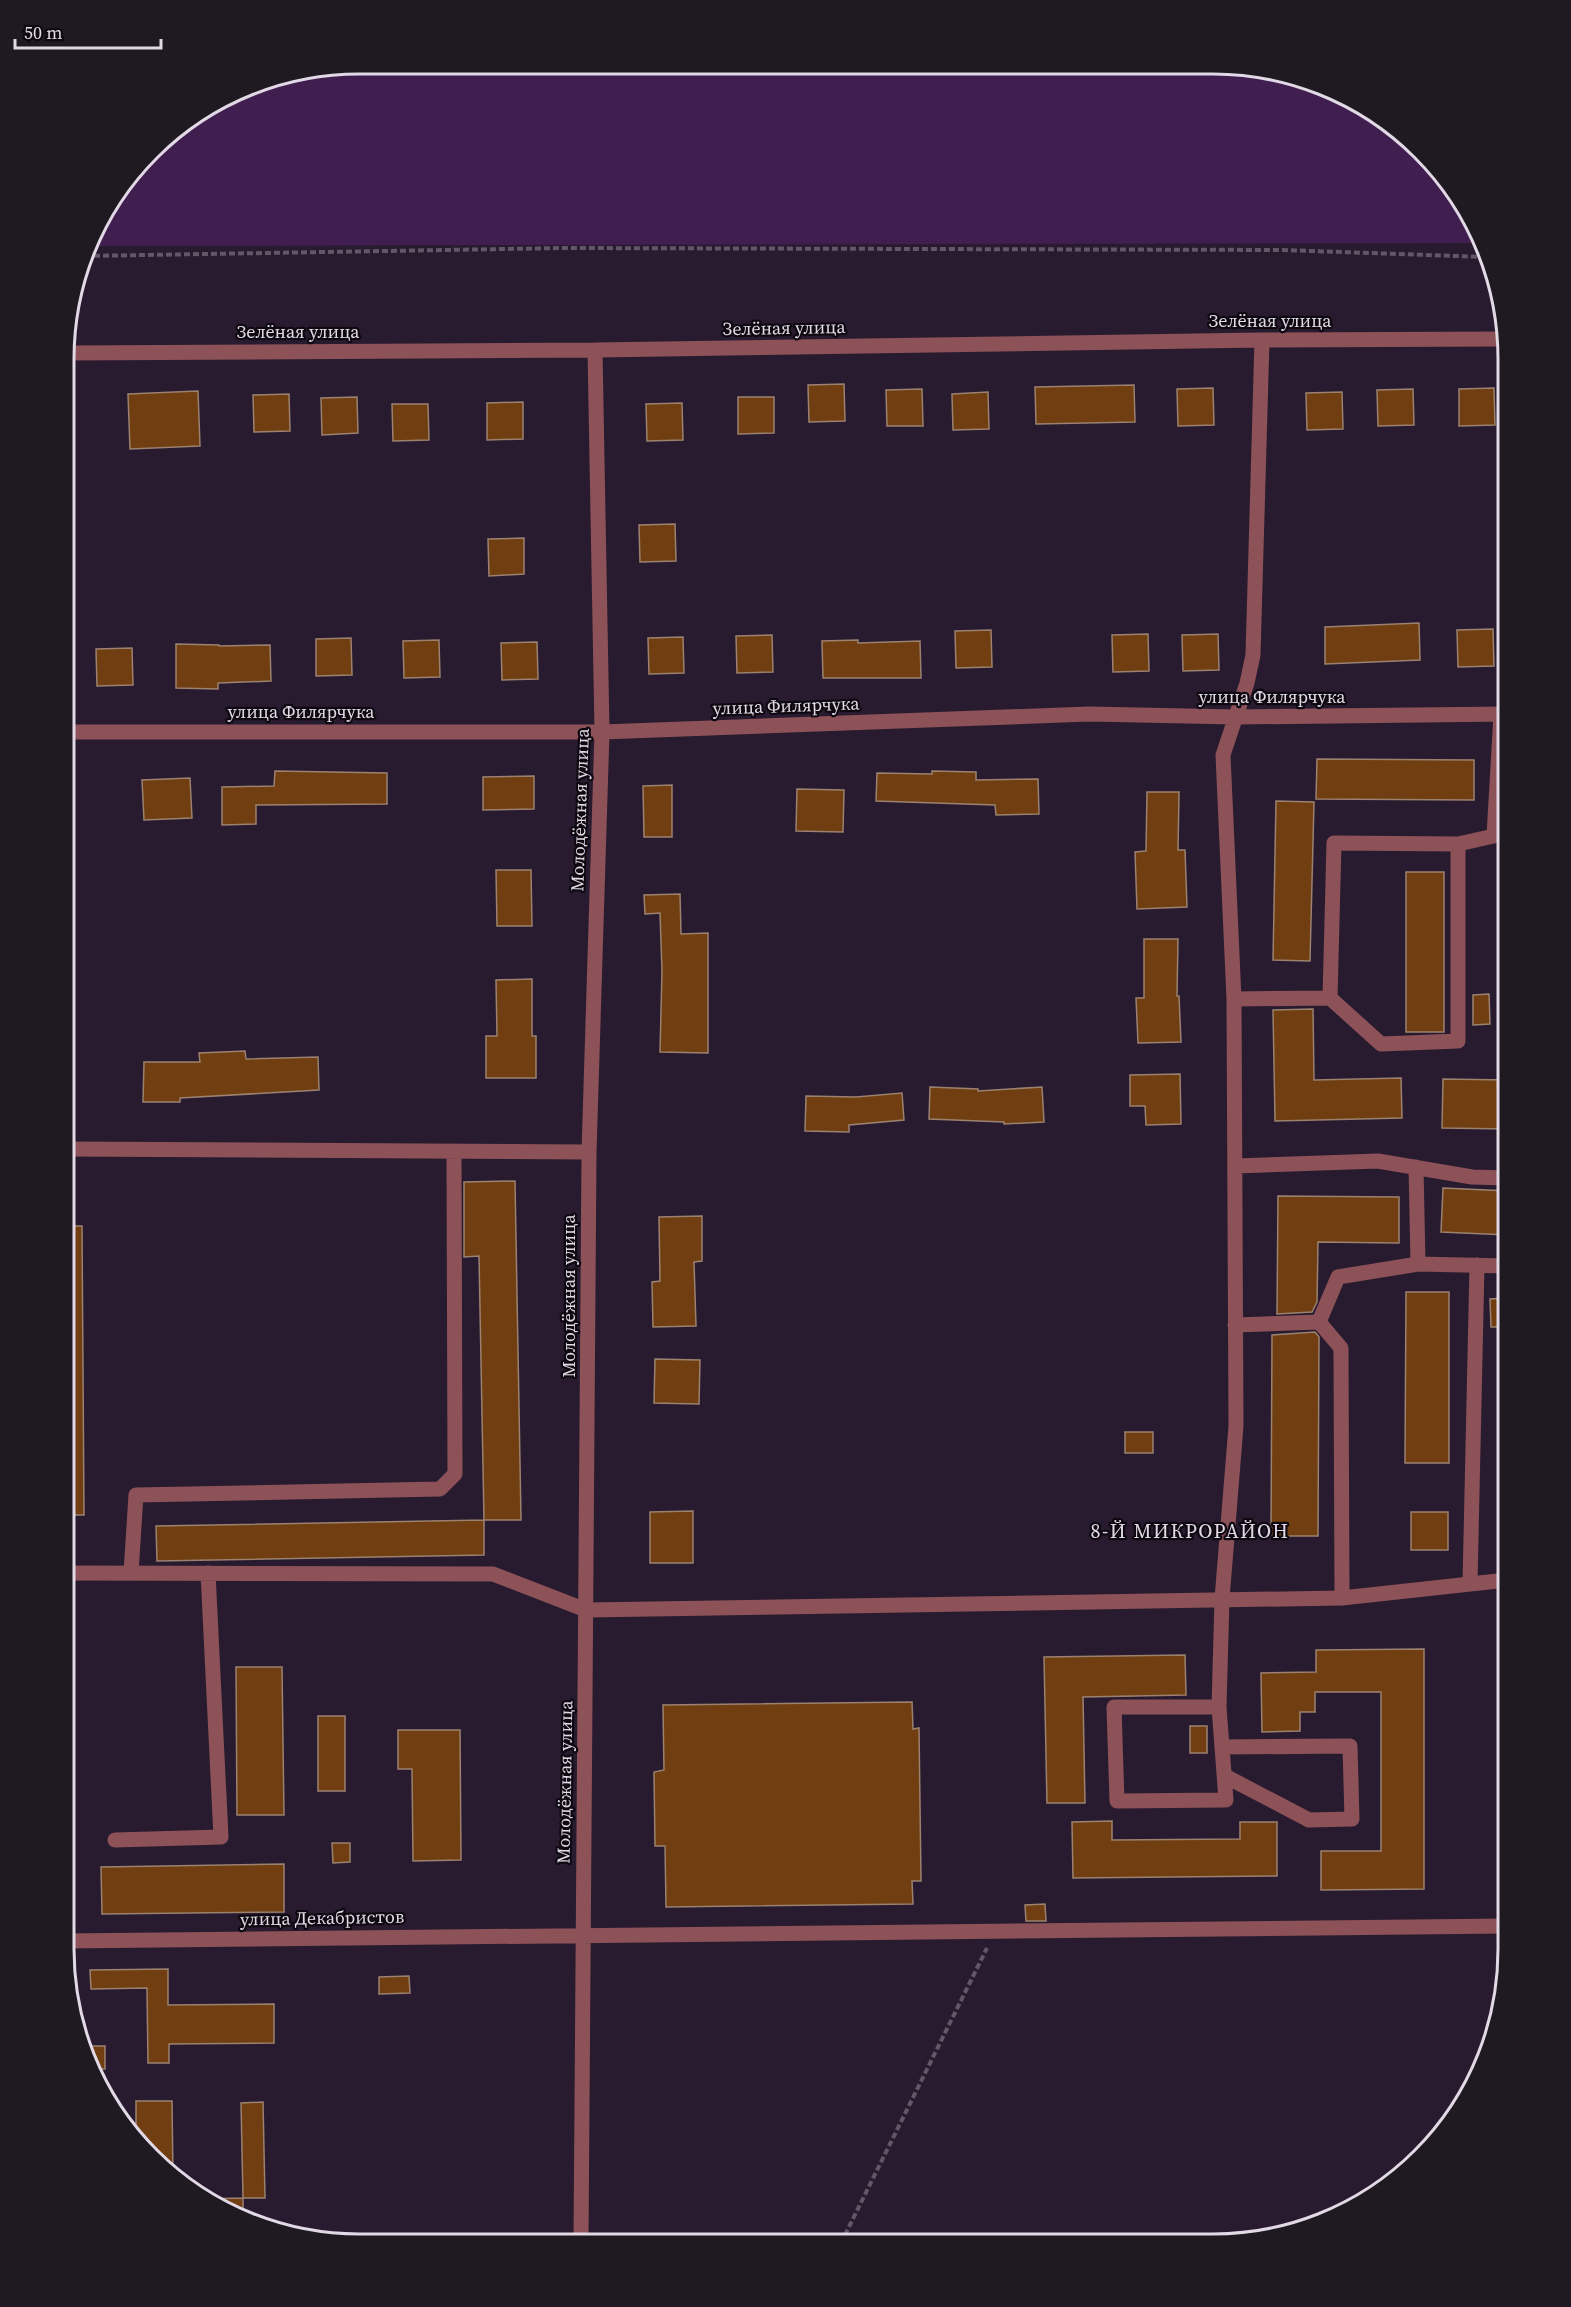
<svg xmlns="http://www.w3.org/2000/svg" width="1571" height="2307" viewBox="0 0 1571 2307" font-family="'Source Serif 4',serif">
<rect width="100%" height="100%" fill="#291b2f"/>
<path fill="#411e50" d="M358 63 1252 66 1326 86 1392 124 1447 178 1478 228 1481 243 88 246 94 227 163 137 246 85Z"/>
<path fill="#703e10" stroke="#9b8270" stroke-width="1.5" d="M844 384 845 421 809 422 808 385Z
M1134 385 1135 422 1036 424 1035 387Z
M1213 388 1214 425 1178 426 1177 389Z
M1494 388 1495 425 1459 426V389Z
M922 389 923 426H887L886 390Z
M1413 389 1414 425 1378 426 1377 390Z
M198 391 200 446 130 449 128 394Z
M988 392 989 429 953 430 952 394Z
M1342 392 1343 429 1307 430 1306 393Z
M289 394 290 431 254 432 253 395Z
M357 397 358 433 322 435 321 398Z
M738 397H774V433L738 434Z
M523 402V439L487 440V403Z
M682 403 683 440 647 441 646 404Z
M392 404H428L429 440 393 441Z
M675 524 676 561 640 562 639 525Z
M524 538V574L489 576 488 539Z
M1419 623 1420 660 1325 664V627Z
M1493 629 1494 666 1458 667 1457 630Z
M991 630 992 667 956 668 955 631Z
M1148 634 1149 671 1113 672 1112 635Z
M1218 634 1219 670 1183 671 1182 635Z
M772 635 773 672 737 673 736 636Z
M683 637 684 673 649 674 648 638Z
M351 638 352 675 316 676V639Z
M439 640 440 677 404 678 403 641Z
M858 640V643L920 641 921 678H823L822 641Z
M537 642 538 679 502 680 501 643Z
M176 644 219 645V646L270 645 271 681 218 683V689L176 688Z
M132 648 133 685 97 686 96 649Z
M1317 759 1474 760V800L1316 799Z
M275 771 387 773V804L256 805V824L222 825V787L274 786Z
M932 771 976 772V780L1038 779 1039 814 996 815 995 805 876 801 877 773 932 774Z
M534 776V809L483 810V777Z
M190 778 192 818 144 820 142 780Z
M672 785V837H644L643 786Z
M797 789 844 790 843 832 796 831Z
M1147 792H1179L1178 850H1185L1187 907 1137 909 1135 852 1146 851Z
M1276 801 1314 802 1310 961 1273 960Z
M496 870H531L532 926H497Z
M1406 872H1444V1032H1406Z
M680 894 681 934 708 933V1053L660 1052 662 971 660 913 645 914 644 895Z
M1144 939H1178L1177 996H1179L1181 1042 1138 1043 1136 998H1144Z
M532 979V1036H536V1078H486V1036H497L496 980Z
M1489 994 1490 1024 1473 1025V995Z
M1313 1009 1314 1080 1401 1078 1402 1118 1275 1121 1273 1010Z
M245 1051 246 1059 318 1057 319 1090 180 1098V1102H143L144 1062H200L199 1053Z
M1180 1074 1181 1124 1146 1125 1145 1106H1130V1075Z
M1443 1079 1508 1080V1129L1442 1128Z
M930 1087 978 1089V1091L1042 1087 1044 1122 1004 1124V1122L929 1119Z
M902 1093 904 1120 849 1125V1132L805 1131 806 1096 856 1097Z
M515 1181 521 1520H484L479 1256 464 1257V1182Z
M1443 1188 1508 1191V1235L1441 1232Z
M1278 1196 1399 1197V1243L1318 1242 1317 1302 1312 1312 1277 1314Z
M702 1216V1261L694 1262 696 1326 653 1327 652 1282 660 1281 659 1217Z
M64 1226H82L84 1515H64Z
M1406 1292H1449V1463H1405Z
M1506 1298 1507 1327H1491L1490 1299Z
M1315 1332 1319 1337 1318 1536H1271L1272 1335Z
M655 1359 700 1360 699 1404 654 1403Z
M1125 1432H1153V1453H1125Z
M693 1511V1563H650V1512Z
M1411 1512H1448V1550H1411Z
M484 1520V1555L157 1561 156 1526Z
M1424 1649V1889L1321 1890V1851H1381V1692H1315V1712H1300V1731L1262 1732 1261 1673 1316 1672V1650Z
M1185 1655 1186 1695 1083 1697 1085 1803H1047L1044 1657Z
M236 1667H282L284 1815H237Z
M912 1702 913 1729 919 1728 921 1881H912L913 1904 666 1907 665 1846H655L654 1772 664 1770 663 1705Z
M318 1716H345V1791H318Z
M1190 1726H1207V1753H1190Z
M398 1730H460L461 1860 413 1861 412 1769H398Z
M1112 1821V1840L1240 1839V1822H1277V1876L1073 1878 1072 1822Z
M332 1843H350V1862L333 1863Z
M284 1864V1912L102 1914 101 1867Z
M1045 1904 1046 1921H1026L1025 1905Z
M168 1969V2005L274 2004V2043L169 2044V2063H148L147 1988 91 1989 90 1970Z
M409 1976 410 1993 379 1994V1977Z
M82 2046H105V2069H90Z
M136 2101H172L173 2176 136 2143Z
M263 2102 265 2198H243L241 2103Z
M243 2198V2220L203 2199Z"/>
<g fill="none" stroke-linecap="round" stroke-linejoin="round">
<path stroke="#625667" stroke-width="4" stroke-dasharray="6 3" stroke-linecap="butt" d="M85 256 564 248 1283 250 1485 257
M841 2243 987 1948"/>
<path stroke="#8c5258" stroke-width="15" d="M65 353 595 350 1262 340 1504 339
M65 732H602L1089 714 1236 717 1508 714
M1330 998 1334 843 1458 844
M1234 999 1330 998 1381 1044 1458 1041V844L1494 836 1501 714
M64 1149 589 1152
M1235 1166 1378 1161 1472 1177 1508 1178
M1416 1167 1418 1264
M1319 1322 1338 1277 1418 1264 1508 1266
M1235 1325 1319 1322 1341 1348 1342 1598
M64 1573 493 1574 586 1610 1342 1598 1507 1580
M131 1573 136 1495 440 1489 455 1474 454 1151
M1470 1584 1477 1265
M1219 1707H1114L1117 1801 1226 1800 1219 1707 1222 1599 1236 1426 1234 999 1223 755 1247 683 1253 655 1262 340
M1222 1747 1350 1746 1352 1819 1309 1820 1225 1776
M115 1840 221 1837 208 1573
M63 1941 1507 1926
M581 2242 589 1152 602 732 595 350"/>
</g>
<g text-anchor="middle" stroke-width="4.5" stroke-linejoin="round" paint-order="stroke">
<g font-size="18" fill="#e2d9e6" stroke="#0e0811">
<text x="1270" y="327">Зелёная улица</text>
<text transform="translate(784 328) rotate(-1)" y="6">Зелёная улица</text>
<text x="298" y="338">Зелёная улица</text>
<text x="1272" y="703">улица Филярчука</text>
<text transform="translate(786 706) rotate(-2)" y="6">улица Филярчука</text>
<text x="301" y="718">улица Филярчука</text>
<text transform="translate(580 810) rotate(-88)" y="6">Молодёжная улица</text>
<text transform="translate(569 1296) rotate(-90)" y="6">Молодёжная улица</text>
<text transform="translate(565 1782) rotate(-89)" y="6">Молодёжная улица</text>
<text transform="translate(322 1918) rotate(-1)" y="6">улица Декабристов</text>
</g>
<g font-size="20" letter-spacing="1.5" fill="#e2d9e6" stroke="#0e0811">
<text x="1190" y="1538">8-Й МИКРОРАЙОН</text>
</g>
</g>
<path d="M0 0H1571V2307H0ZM359 74H1213A285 285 0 0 1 1498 359V1949A285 285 0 0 1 1213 2234H359A285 285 0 0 1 74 1949V359A285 285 0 0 1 359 74Z" fill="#1f1922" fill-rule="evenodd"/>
<path fill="none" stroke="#e2d9e6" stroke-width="3" d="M359 74H1213A285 285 0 0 1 1498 359V1949A285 285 0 0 1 1213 2234H359A285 285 0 0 1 74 1949V359A285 285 0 0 1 359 74Z"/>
<path d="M15 39v9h146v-9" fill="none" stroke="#e2d9e6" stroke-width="3"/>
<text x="24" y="39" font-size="18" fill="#e2d9e6" stroke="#0e0811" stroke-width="4.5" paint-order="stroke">50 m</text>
</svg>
